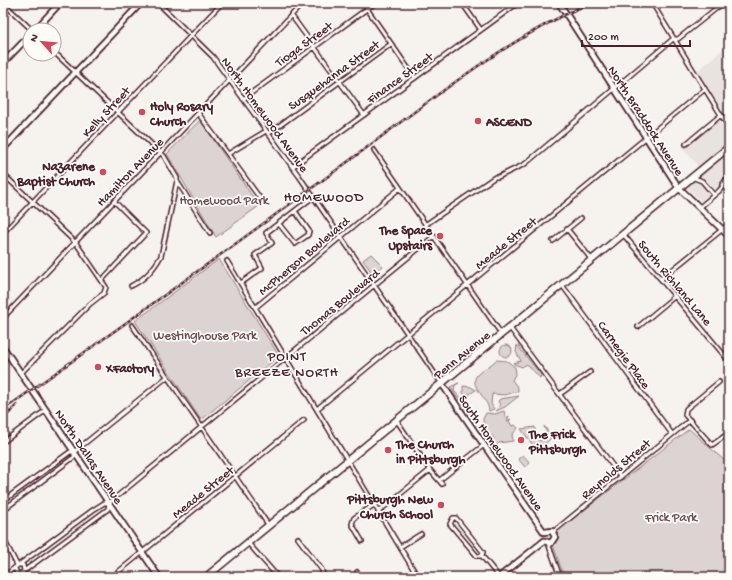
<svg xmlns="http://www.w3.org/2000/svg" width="732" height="580" viewBox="0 0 732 580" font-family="'Gochi Hand',sans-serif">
<rect width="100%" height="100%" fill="#f6f3ef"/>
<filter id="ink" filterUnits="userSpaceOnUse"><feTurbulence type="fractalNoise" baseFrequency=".025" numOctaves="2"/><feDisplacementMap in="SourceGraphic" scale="8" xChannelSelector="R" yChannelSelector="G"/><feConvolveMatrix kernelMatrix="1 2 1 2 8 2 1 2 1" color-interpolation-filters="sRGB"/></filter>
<g filter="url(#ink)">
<path fill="#e9e3e0" d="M729 44V118L727 119 697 71Z
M717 116 729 137V141L698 166 685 151 683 145 685 141Z
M725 156 729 160V182L705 205 687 187Z"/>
<path fill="#dcd4d2" stroke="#937a7e" d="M200 120 259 206 216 237 167 154Z
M371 254 383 266 373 274 363 260Z
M219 259 279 356 201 420 135 321Z
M517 345 541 375 540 378 527 364 522 367 514 364 513 363 521 361 516 352Z
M500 351a6 6 0 1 1 12 0a6 6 0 1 1-12 0Z
M496 360 507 361 515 367 516 373 512 380 518 388V391L505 395 492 394 491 404 494 409 489 411C488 397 468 386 477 375 482 369 491 366 496 360Z
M459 383 455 385 454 391 463 400 467 396 463 393V386L471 387 476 390 469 394 468 407 472 409 468 413 450 387Z
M519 396 505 407 496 411 500 405 498 401 500 399Z
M504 411 506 418 509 416 507 421 511 419 509 421 512 426 515 425 518 428 512 435 513 441 499 443 496 446 492 442 494 438 484 430 483 419 486 413 495 414Z
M544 426 552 437 541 448H535L521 429 535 427V435L540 441 548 436Z
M689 429 725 461 729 458V577H564L553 545 557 539V531Z
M523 455 530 463 525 467 518 459Z"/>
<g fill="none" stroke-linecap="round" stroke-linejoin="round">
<defs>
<path id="street" d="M3 3 32 30
M158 3 213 57 299 176 442 384
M363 3 415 78
M462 3 481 30
M652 3 729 128
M291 15 364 115
M54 52 164 156 177 178V181L210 233
M243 99 375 3
M198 113 262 201
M268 134 391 44
M686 144 721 115
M374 150 502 335
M228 154 266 131
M292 167 518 3
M3 174 76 243 106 287 104 293 90 304 21 373
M692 177 702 181 714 195
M722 185 729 176
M700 207 719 191 729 179
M279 224 295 244 308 235 309 231 295 211
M425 225 495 177H498L525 164 673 39H678L723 3
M567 229 592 260
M3 233 222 3
M623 234 729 361
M553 241 581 218
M227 261 418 577
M661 279 729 224
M102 280 146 233 114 201
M241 283 262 268 255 255 272 243 266 233 313 197
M562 285 672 434
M131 286C145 279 153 270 161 256L177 181
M256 307 400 188
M3 318 303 3
M132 325 269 526
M638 327 675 296
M510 328 621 477
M719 382 686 409 685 415 712 445 729 433
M560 394 590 372
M317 409 705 89
M397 421 430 470 442 484
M3 442 46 410
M441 479 484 445
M3 501 70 452H74L167 377
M3 510 74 457V452
M378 512 430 470
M553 532 690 420
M3 538 17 565
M298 538 322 570 323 577
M362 541 352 524 354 518 374 505
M248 543 278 577
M548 543 560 577
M400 547 421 534
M482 556H477L450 524 453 518H456L483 552 482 556 499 577
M20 564 93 510 104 503H109L434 236
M24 571 108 509 109 503
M357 572 361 577
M3 577 18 565H23L24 571 20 574H17L15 568
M112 577 304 420"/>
<path id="secondary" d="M559 3 679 188
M35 30 60 3
M3 63 30 35
M3 149 141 3
M3 347 159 577
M442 384 544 532
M544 541 551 543 555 537 552 531 544 532
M499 577 544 541"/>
<path id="primary" d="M679 188 729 236"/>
<path id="highway" d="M206 577 729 147"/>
</defs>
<use href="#street" stroke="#4a1f2b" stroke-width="6"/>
<use href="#secondary" stroke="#4a1f2b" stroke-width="8"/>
<use href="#primary" stroke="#4a1f2b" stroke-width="8"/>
<use href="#highway" stroke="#4a1f2b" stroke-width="9"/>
<use href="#street" stroke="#fdfcf7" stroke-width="3"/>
<use href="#secondary" stroke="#fdfcf7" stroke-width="4.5"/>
<use href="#primary" stroke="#fdfcf7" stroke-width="5"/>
<use href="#highway" stroke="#fdfcf7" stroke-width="6"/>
<defs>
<path id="rail" d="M3 410C117 330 229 249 342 166 421 108 499 42 590 3
M3 419 17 405"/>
</defs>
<use href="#rail" stroke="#4a1f2b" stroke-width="2.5"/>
<use href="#rail" stroke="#fdfcf7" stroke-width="1" stroke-dasharray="3" stroke-linecap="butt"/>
</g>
</g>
<g fill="#d1495b" stroke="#fdfcf7" stroke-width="1.5">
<circle cx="142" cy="112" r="4"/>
<circle cx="478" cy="121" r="4"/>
<circle cx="103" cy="172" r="4"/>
<circle cx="440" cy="236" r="4"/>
<circle cx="98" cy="367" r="4"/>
<circle cx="521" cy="440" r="4"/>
<circle cx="388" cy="450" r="4"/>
<circle cx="441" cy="505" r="4"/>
</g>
<g text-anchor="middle" stroke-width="3.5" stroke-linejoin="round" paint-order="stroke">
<g font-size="13" fill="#4a1f2b" stroke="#fdfcf7">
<text transform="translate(303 43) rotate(-36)" y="5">Tioga Street</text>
<text transform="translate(333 74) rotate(-36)" y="5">Susquehanna Street</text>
<text transform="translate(399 77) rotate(-36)" y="5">Finance Street</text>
<text transform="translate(105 111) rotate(-47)" y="5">Kelly Street</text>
<text transform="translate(266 114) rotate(54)" y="5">North Homewood Avenue</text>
<text transform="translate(647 120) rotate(57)" y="5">North Braddock Avenue</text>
<text transform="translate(129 171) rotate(-46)" y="5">Hamilton Avenue</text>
<text transform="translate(505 242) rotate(-39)" y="5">Meade Street</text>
<text transform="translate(303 255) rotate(-40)" y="5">McPherson Boulevard</text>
<text transform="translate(676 282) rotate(50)" y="5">South Richland Lane</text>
<text transform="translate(339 301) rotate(-39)" y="5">Thomas Boulevard</text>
<text transform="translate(461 354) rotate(-39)" y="5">Penn Avenue</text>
<text transform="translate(625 354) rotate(54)" y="5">Carnegie Place</text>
<text transform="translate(502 452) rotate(55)" y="5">South Homewood Avenue</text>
<text transform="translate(90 456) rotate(56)" y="5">North Dallas Avenue</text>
<text transform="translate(615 468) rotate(-40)" y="5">Reynolds Street</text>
<text transform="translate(202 491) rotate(-39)" y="5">Meade Street</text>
</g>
<g font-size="13" font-weight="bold" fill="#4a1f2b" stroke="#fdfcf7" text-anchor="start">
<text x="150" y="110">Holy Rosary<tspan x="150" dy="15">Church</tspan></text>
<text x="486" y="126">ASCEND</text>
<text x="95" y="170" text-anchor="end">Nazarene<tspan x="95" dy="15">Baptist Church</tspan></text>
<text x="432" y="234" text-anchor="end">The Space<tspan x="432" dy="15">Upstairs</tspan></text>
<text x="106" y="372">XFactory</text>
<text x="529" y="438">The Frick<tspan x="529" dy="15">Pittsburgh</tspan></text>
<text x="396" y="448">The Church<tspan x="396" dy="15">in Pittsburgh</tspan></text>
<text x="433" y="503" text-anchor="end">Pittsburgh New<tspan x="433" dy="15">Church School</tspan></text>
</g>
<g font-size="13" fill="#6e4c55" stroke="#fdfcf7">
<text x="224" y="204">Homewood Park</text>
<text x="205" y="339">Westinghouse Park</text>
<text x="671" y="521">Frick Park</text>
</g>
<g font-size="14" letter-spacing="1" fill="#4a1f2b" stroke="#fdfcf7">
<text x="324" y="201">HOMEWOOD</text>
<text x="287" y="360">POINT<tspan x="287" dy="16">BREEZE NORTH</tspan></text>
</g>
</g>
<rect width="732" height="580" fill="none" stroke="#fdfcf7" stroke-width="16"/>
<rect x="8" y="8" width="716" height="564" fill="none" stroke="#4a1f2b" stroke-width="1.5" filter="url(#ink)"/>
<g transform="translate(42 42) rotate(297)"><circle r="19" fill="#fdfcf7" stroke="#b5a4a5"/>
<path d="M0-3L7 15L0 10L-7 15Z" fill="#d1495b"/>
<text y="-6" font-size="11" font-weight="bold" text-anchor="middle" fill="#4a1f2b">N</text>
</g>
<path d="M582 40v6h108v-6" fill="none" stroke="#4a1f2b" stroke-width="2"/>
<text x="588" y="40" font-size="12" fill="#4a1f2b" stroke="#fdfcf7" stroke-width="3" paint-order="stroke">200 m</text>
</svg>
